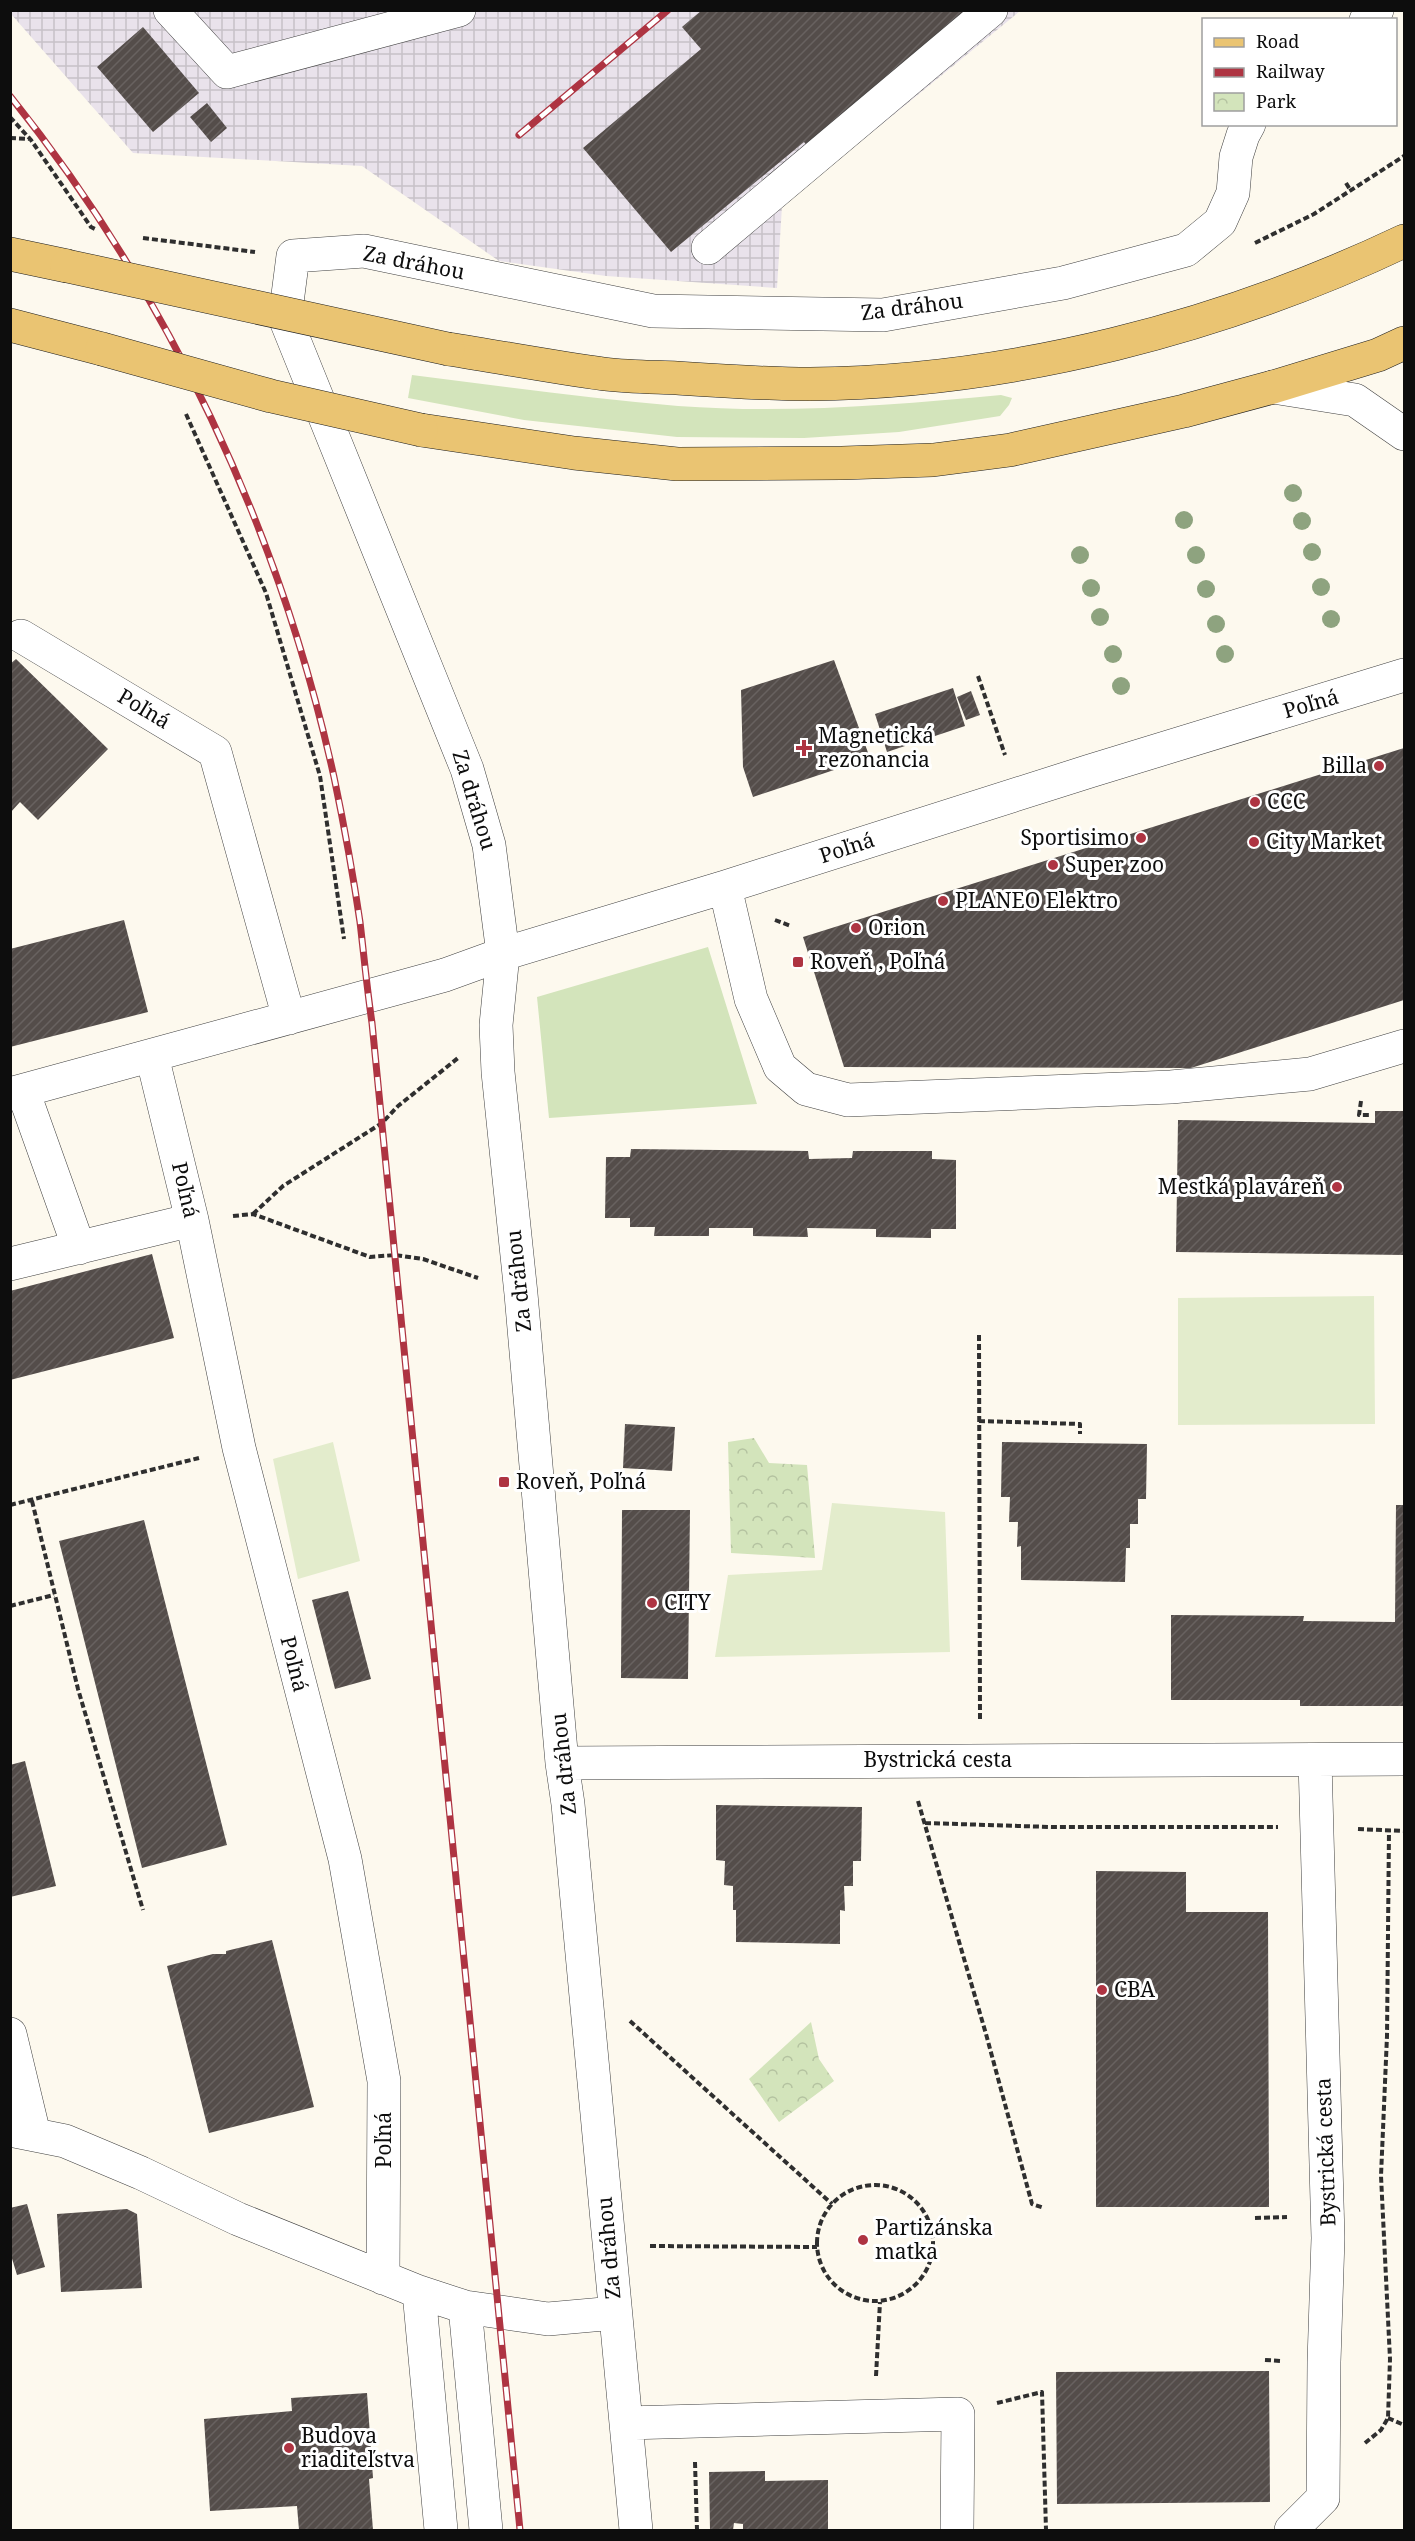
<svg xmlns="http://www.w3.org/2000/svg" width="1415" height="2541" viewBox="0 0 1415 2541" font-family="'Noto Serif',serif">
<defs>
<pattern id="industrial-grid" width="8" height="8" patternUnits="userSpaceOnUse" patternTransform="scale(1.5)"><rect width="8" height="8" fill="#e9e2eb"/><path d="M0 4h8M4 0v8" fill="none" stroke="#c7c1c8"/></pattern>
<pattern id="park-crowns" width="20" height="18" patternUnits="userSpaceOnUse" patternTransform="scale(1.5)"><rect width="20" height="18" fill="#d3e4bb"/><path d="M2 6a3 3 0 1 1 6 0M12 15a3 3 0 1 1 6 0" fill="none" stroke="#b4c2a0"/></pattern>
<pattern id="building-hatch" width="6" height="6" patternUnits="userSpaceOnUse" patternTransform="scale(1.5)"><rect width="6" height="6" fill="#544d4a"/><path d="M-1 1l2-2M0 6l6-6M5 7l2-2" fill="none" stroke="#686260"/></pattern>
</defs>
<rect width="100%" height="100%" fill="#fdf9ee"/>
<path fill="url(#industrial-grid)" d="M10 11H1020L782 206 777 288 606 276 499 261 362 166 133 153 11 14Z"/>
<path fill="#d3e4bb" d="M412 375C500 386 589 399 678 406 786 414 894 405 1001 395L1012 398 1009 405 1000 416 899 432 804 438 677 437 524 420 408 398Z
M708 947 757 1104 549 1118 537 997Z"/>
<path fill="url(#park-crowns)" d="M754 1438 769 1463 807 1465 815 1558 731 1553 728 1442Z
M811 2022 819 2059 834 2081 779 2122 749 2079Z"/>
<path fill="#e3eccc" d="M1374 1296 1375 1424 1178 1425V1298Z
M333 1442 360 1561 298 1579 273 1459Z
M832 1503 945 1512 950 1652 715 1657 728 1575 822 1570Z"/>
<path fill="url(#building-hatch)" d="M702 10H973L809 148 804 142 671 252 583 148 701 49 682 27Z
M143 27 199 93 153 132 97 67Z
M207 103 227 128 211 142 190 117Z
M16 659 108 749 38 820 20 802 10 813V664Z
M834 660 870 758 753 797 743 767 741 690Z
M953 688 965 726 887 752 875 714Z
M971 691 980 715 966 720 957 697Z
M1404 748V1000L1191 1068 844 1067 803 937Z
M124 920 148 1012 10 1047V949Z
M1375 1111H1404V1255L1176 1252 1178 1120 1375 1123Z
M631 1149 808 1151 809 1159 852 1158 853 1151H932V1159L956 1160V1229H931V1238L876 1237V1229L807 1228 808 1237 753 1236V1228H709V1236H654L655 1227H630V1218H605L606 1157H630Z
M152 1254 174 1338 10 1380V1291Z
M625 1424 675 1427 672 1471 623 1468Z
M1002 1442 1147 1444 1146 1499H1138V1524H1130V1548H1126L1125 1582 1021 1580V1546L1017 1547 1018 1522H1009L1010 1497H1001Z
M1396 1505H1404V1706H1300V1700H1171V1615L1304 1616 1303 1621 1395 1622Z
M622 1510H690L688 1679 621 1678Z
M144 1520 227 1845 142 1868 59 1541Z
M348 1591 371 1679 335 1689 312 1600Z
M25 1761 56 1886 10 1897V1765Z
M716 1805 862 1807 861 1861H853V1886H844L845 1911 840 1910V1944L736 1942V1910H733V1886L724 1885 725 1861 716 1860Z
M1096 1871 1186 1872V1912H1268L1269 2207H1096Z
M272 1940 314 2107 209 2133 167 1966 213 1954H226V1951Z
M27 2204 45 2267 17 2275 10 2252V2208Z
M127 2209 137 2214 142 2288 61 2292 57 2214Z
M1269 2371 1270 2502 1057 2504 1056 2372Z
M367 2393 373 2478 369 2479 373 2530H299L297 2506 210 2511 204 2419 292 2411 291 2398Z
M765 2471V2481L828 2480V2530H743V2524L734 2523 733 2530H710L709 2472Z"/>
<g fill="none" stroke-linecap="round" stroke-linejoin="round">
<defs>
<path id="minor" d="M170 10 227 72 459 10
M1366 20 1377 10
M708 248 991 10
M1273 387 1355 400 1404 434
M21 636 215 752 289 1018
M725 887 751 999 780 1067 806 1089 848 1100 1171 1087 1310 1074 1404 1046
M152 1056 192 1220 239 1448 345 1859 384 2081 383 2278
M23 1091 79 1248
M10 1094 445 975 503 954 725 887 1090 771 1404 675
M10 1264 192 1220
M562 1763 1404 1759
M10 2034 34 2134
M10 2130 65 2141 141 2173 238 2219 419 2292 465 2307 548 2319 615 2313
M419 2292 441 2530
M465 2307 486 2530
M626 2423 958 2414 957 2530
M636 2530 568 1804 562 1763 521 1294 498 1072 496 1025 503 954 489 845 467 769 285 318 293 256 364 251 653 311 883 315 1063 283 1186 250 1220 222 1233 193 1236 157 1243 135 1249 124
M1291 2530 1323 2498 1324 2362 1328 2238 1315 1760"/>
<path id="major" d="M10 254 67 266
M10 325 102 349
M448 349C500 357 552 367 604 374 628 377 653 377 677 378 722 381 766 384 810 384 1012 382 1223 327 1404 241
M421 430 574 453 677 464 842 463 933 460 1010 450 1184 411 1273 387 1378 355 1404 343"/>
</defs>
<use href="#minor" stroke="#404040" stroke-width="34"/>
<use href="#major" stroke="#1e1e1e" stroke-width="34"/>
<path stroke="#2f2f2f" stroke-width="4" stroke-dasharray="6 3" stroke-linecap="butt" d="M10 117 31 140 91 227 95 229
M10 138 31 139
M1346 183 1351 191
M143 238 255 252
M1255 243 1314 214 1404 156
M186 414 266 593 320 776 344 939
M978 676 1005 755
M775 920 791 926
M1361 1101 1359 1115H1371
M253 1214 283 1186 382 1123 398 1106 458 1058
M233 1216 253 1214 370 1257 395 1255 423 1259 478 1278
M979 1335 980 1721
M979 1421 1080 1424V1434
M32 1501 78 1689 143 1910
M10 1505 199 1458
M10 1606 54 1595
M918 1801 986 2034 1032 2204 1044 2208
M925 1823 1051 1827H1278
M1358 1829 1404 1831
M630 2021 832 2204
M817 2243a58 58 0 1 1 116 0a58 58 0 1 1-116 0Z
M1255 2218 1287 2217
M650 2246 817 2247
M1265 2360 1282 2361
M876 2376 880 2302
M997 2403 1042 2392 1046 2530
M1388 2418 1404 2425
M1365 2443 1381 2430 1388 2418 1390 2359 1381 2176 1387 2036 1389 1830
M695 2462 697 2530"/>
<use href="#minor" stroke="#fff" stroke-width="33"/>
<use href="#major" stroke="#eac472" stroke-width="33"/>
<defs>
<path id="rail" d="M10 96C168 293 280 531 334 777 344 825 353 874 360 922 364 956 367 989 372 1023L520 2530
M519 135 668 10"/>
</defs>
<use href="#rail" stroke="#ae3442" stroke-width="7"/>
<use href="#rail" stroke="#fff" stroke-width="4.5" stroke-dasharray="14" stroke-linecap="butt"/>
<defs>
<path id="major-bridge" d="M67 266 448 349
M102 349 271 396 421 430"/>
</defs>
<use href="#major-bridge" stroke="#1e1e1e" stroke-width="34" stroke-linecap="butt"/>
<use href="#major-bridge" stroke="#eac472" stroke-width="33"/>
</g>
<g fill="#8ea37f">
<circle cx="1293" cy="493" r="9"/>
<circle cx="1184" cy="520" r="9"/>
<circle cx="1302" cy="521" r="9"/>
<circle cx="1312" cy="552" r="9"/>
<circle cx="1080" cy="555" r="9"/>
<circle cx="1196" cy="555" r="9"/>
<circle cx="1321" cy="587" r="9"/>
<circle cx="1091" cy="588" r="9"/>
<circle cx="1206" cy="589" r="9"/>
<circle cx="1100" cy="617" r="9"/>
<circle cx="1331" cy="619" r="9"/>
<circle cx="1216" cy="624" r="9"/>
<circle cx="1113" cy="654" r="9"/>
<circle cx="1225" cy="654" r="9"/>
<circle cx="1121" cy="686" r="9"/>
</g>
<g fill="#ae3442" stroke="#fff" stroke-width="2">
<path d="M801 739h6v6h6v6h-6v6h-6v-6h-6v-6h6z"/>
<circle cx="1379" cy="766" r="6"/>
<circle cx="1255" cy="802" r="6"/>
<circle cx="1141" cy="838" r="6"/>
<circle cx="1254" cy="842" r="6"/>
<circle cx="1053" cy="865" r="6"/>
<circle cx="943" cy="901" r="6"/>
<circle cx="856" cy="928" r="6"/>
<rect x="792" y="956" width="12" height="12" rx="3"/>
<circle cx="1337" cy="1187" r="6"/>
<rect x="498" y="1476" width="12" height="12" rx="3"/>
<circle cx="652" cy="1603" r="6"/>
<circle cx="1102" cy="1990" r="6"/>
<circle cx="863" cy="2240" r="6"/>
<circle cx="289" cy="2448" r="6"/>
</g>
<g text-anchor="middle" stroke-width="6" stroke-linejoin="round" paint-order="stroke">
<g font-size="21" fill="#0d0d0d" stroke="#fff">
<text transform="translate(414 263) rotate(11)" y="7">Za dráhou</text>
<text transform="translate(912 307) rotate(-7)" y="7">Za dráhou</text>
<text transform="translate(1311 704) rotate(-16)" y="7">Poľná</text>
<text transform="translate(144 709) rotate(31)" y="7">Poľná</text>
<text transform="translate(474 800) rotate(73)" y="7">Za dráhou</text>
<text transform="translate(847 848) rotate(-18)" y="7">Poľná</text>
<text transform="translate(185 1190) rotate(77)" y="7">Poľná</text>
<text transform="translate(519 1281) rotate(-96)" y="7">Za dráhou</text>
<text transform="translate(294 1664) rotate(76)" y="7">Poľná</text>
<text x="938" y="1767">Bystrická cesta</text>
<text transform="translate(564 1764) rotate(-96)" y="7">Za dráhou</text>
<text transform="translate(384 2140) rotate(-90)" y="7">Poľná</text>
<text transform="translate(1326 2152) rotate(-92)" y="7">Bystrická cesta</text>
<text transform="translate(609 2248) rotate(-95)" y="7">Za dráhou</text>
</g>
<g font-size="21" fill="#0d0d0d" stroke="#fff" text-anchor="start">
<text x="818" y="743">Magnetická<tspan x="818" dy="24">rezonancia</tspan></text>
<text x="1367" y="773" text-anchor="end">Billa</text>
<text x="1267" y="809">CCC</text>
<text x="1129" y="845" text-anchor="end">Sportisimo</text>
<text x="1266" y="849">City Market</text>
<text x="1065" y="872">Super zoo</text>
<text x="955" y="908">PLANEO Elektro</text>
<text x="868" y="935">Orion</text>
<text x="810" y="969">Roveň , Poľná</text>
<text x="1325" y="1194" text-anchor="end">Mestká plaváreň</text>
<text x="516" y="1489">Roveň, Poľná</text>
<text x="664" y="1610">CITY</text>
<text x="1114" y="1997">CBA</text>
<text x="875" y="2235">Partizánska<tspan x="875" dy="24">matka</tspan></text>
<text x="301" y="2443">Budova<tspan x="301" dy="24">riaditeľstva</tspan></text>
</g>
</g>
<rect width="1415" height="2541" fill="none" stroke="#0d0d0d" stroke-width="24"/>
<rect x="1202" y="18" width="195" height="108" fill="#ffffff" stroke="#9e9e9e" stroke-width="1.5"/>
<rect x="1214" y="38" width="30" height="9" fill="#eac472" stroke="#9e9e9e" stroke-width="1.5"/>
<text x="1256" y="48" font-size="18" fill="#0d0d0d">Road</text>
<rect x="1214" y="68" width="30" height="9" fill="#ae3442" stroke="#9e9e9e" stroke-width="1.5"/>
<text x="1256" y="78" font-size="18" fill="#0d0d0d">Railway</text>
<rect x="1214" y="93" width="30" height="18" fill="url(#park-crowns)" stroke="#9e9e9e" stroke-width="1.5"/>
<text x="1256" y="108" font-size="18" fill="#0d0d0d">Park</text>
</svg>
